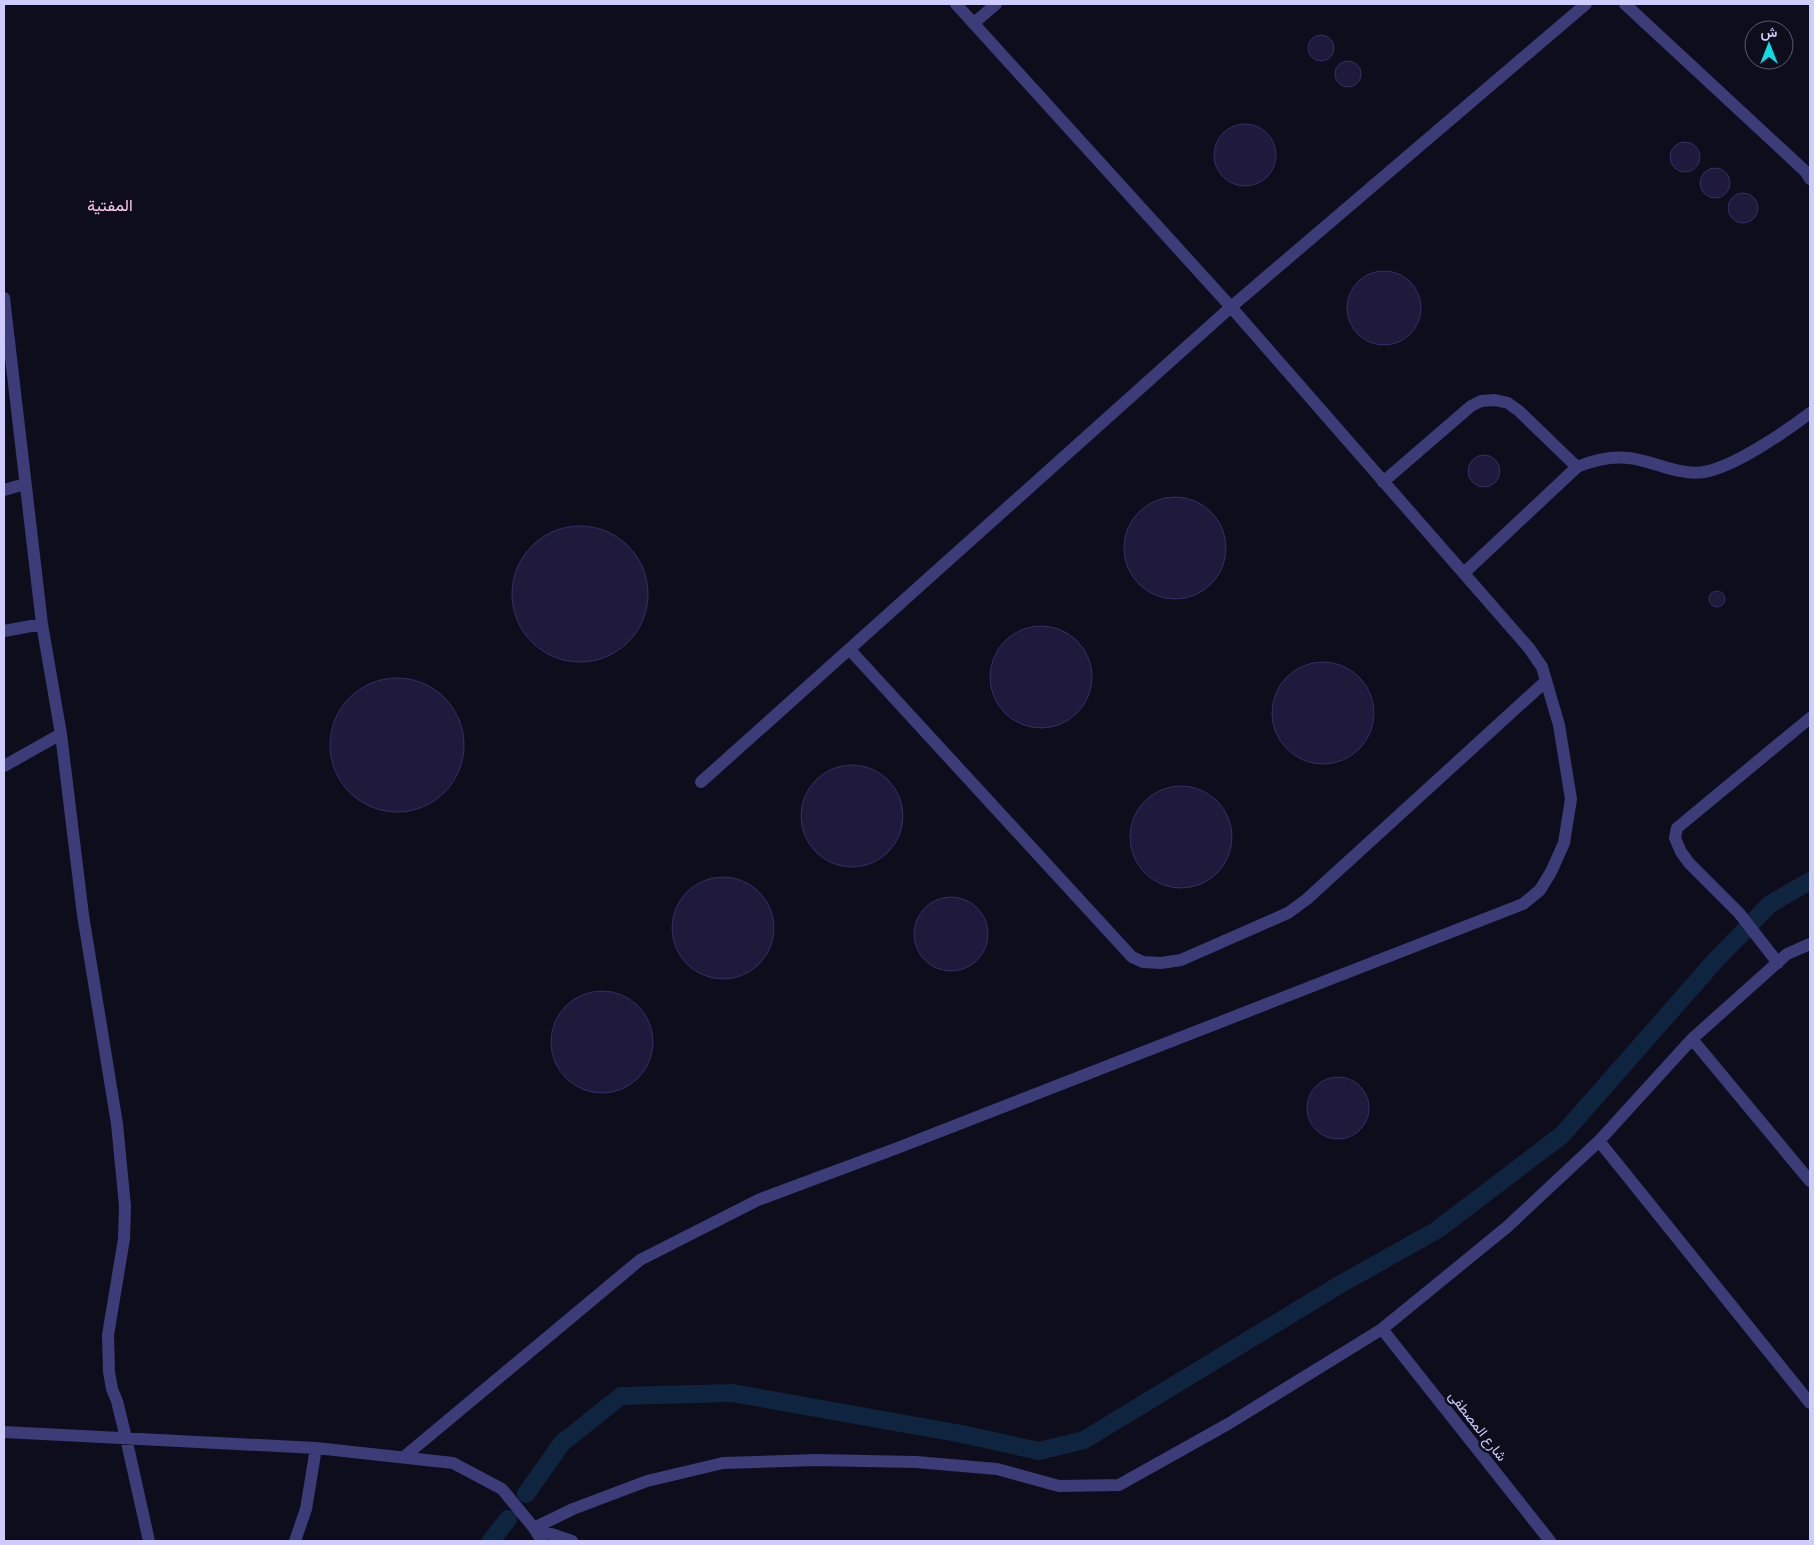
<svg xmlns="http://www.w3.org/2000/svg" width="1814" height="1545" viewBox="0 0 1814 1545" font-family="Overpass,Vazirmatn,sans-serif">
<rect width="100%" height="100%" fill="#0e0d1c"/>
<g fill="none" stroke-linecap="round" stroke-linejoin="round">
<path stroke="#0f243f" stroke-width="18" d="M526 1494 562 1443 621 1396 732 1393 962 1434 1039 1451 1084 1440 1339 1285 1437 1230 1562 1135 1714 962 1770 904 1810 881
M491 1541 508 1519"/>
</g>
<path fill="#1f1a3c" stroke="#352e66" d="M1308 48a13 13 0 1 1 26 0a13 13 0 1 1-26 0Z
M1335 74a13 13 0 1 1 26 0a13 13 0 1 1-26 0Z
M1214 155a31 31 0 1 1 62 0a31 31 0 1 1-62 0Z
M1670 157a15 15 0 1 1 30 0a15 15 0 1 1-30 0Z
M1700 183a15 15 0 1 1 30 0a15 15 0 1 1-30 0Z
M1728 208a15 15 0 1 1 30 0a15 15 0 1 1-30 0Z
M1347 308a37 37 0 1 1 74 0a37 37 0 1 1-74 0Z
M1468 471a16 16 0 1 1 32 0a16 16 0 1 1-32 0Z
M1124 548a51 51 0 1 1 102 0a51 51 0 1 1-102 0Z
M512 594a68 68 0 1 1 136 0a68 68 0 1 1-136 0Z
M1709 599a8 8 0 1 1 16 0a8 8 0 1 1-16 0Z
M990 677a51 51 0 1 1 102 0a51 51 0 1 1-102 0Z
M1272 713a51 51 0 1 1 102 0a51 51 0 1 1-102 0Z
M330 745a67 67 0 1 1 134 0a67 67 0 1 1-134 0Z
M801 816a51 51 0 1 1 102 0a51 51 0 1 1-102 0Z
M1130 837a51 51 0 1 1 102 0a51 51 0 1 1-102 0Z
M672 928a51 51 0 1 1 102 0a51 51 0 1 1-102 0Z
M914 934a37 37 0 1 1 74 0a37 37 0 1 1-74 0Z
M551 1042a51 51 0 1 1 102 0a51 51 0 1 1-102 0Z
M1307 1108a31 31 0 1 1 62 0a31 31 0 1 1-62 0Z"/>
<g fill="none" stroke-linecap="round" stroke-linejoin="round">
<path stroke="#3b3c78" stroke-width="12" d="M1625 4 1806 172 1810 179
M974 23 996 4
M4 298 42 624 61 734 83 915 117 1124 125 1206 124 1239 108 1335 109 1372 112 1389 117 1401 126 1438 149 1541
M1383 482 1471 406 1481 401 1495 400 1508 403 1519 411 1577 467
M4 490 25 484
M1464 573 1577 467C1594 460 1610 456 1629 458 1654 461 1678 476 1704 472 1734 467 1785 432 1810 413
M4 631 42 624
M850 650 1132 957 1143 962 1161 963 1181 960 1288 913 1307 899 1546 681
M4 766 61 734
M701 782 1231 307 1586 4
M1778 963 1739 913 1689 863 1681 852 1675 838 1677 828 1810 718
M1692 1039 1810 1181
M1599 1141 1810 1403
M1382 1329 1550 1541
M4 1432 316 1448 453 1463 502 1489 534 1528 542 1541
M405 1456 640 1260 758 1200 900 1147 1523 904 1540 890 1551 872 1564 843 1571 799 1559 725 1542 667 1529 648 1231 307 956 4
M534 1528 573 1509 647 1481 723 1463 815 1460 916 1462 997 1469 1059 1486 1119 1485 1228 1424 1382 1329 1507 1227 1599 1141 1692 1039 1787 954 1810 944
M534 1528 572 1541
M295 1541 306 1509 316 1448"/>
</g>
<g text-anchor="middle" stroke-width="5" stroke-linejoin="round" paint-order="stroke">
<g font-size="14" fill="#ceccfc" stroke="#0e0d1c">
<text transform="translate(1478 1426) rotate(52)" y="5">شارع المصطفى</text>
</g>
<g font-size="16" fill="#fcceee" stroke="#0e0d1c">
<text x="110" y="211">المفتية</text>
</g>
</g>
<rect width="1814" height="1545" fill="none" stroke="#ceccfc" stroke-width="10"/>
<g transform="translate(1769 45)"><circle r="24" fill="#0e0d1c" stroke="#5b5976"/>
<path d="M0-4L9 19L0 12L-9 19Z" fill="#0fdce4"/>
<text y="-8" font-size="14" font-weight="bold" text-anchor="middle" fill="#ceccfc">ش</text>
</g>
</svg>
